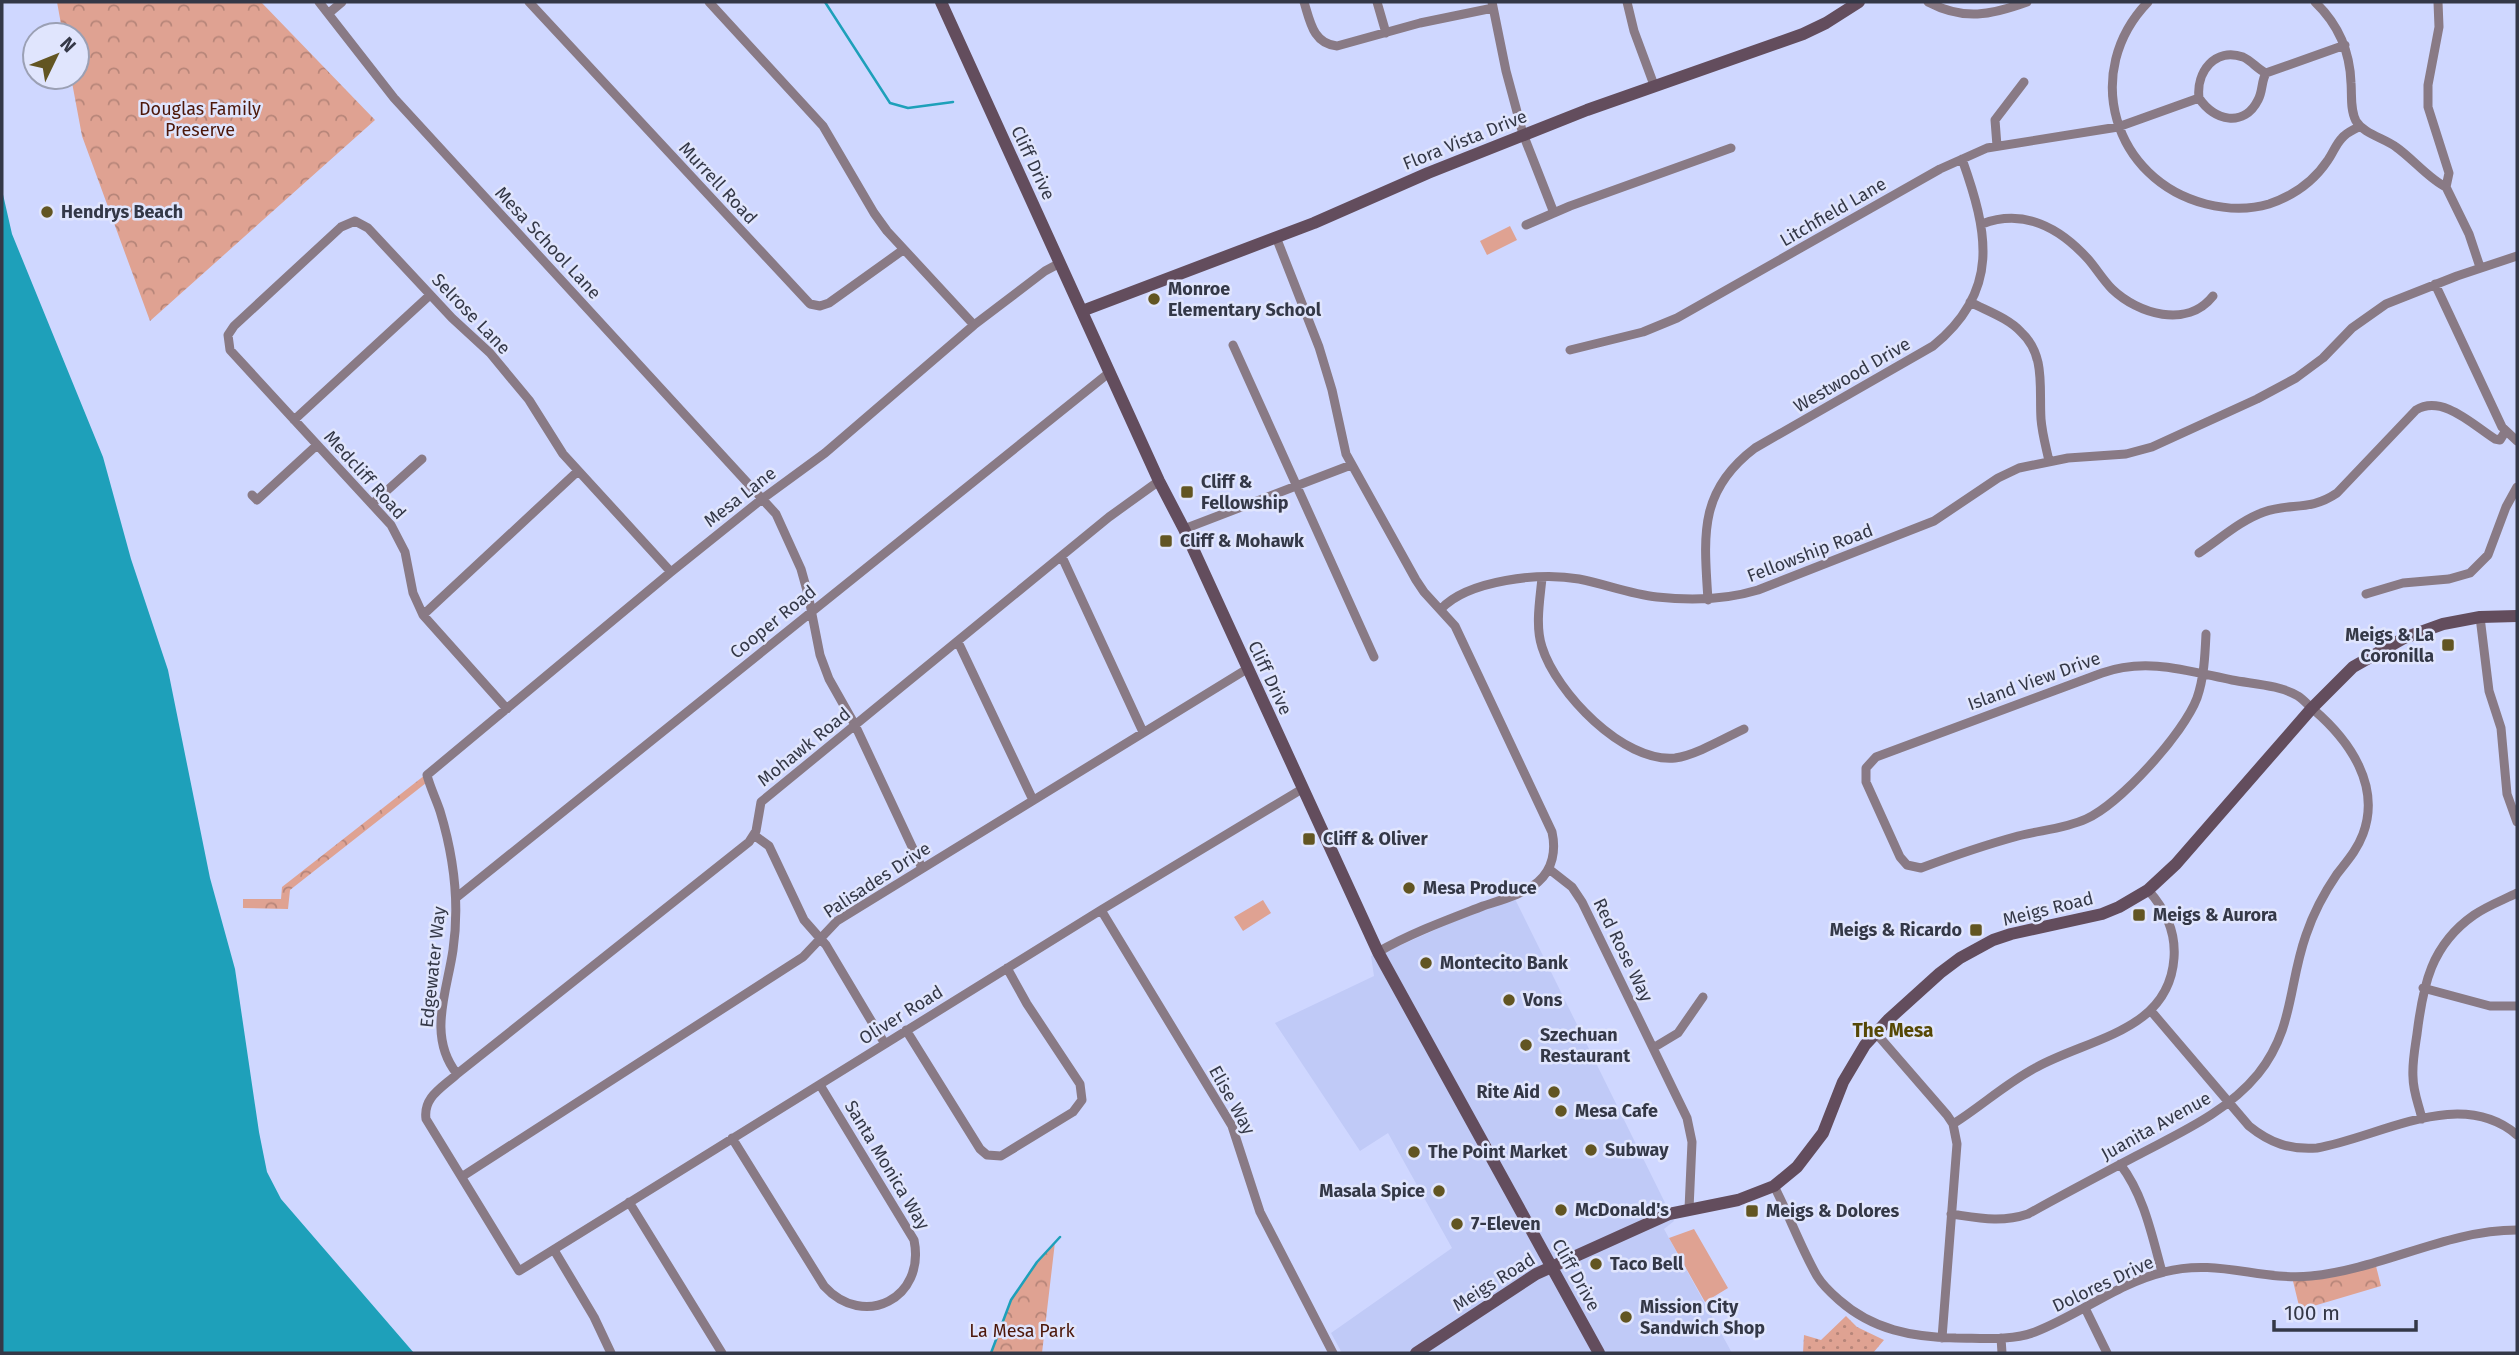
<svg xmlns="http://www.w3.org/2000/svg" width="2519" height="1355" viewBox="0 0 2519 1355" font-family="'Fira Sans',sans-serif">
<defs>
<pattern id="grass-dots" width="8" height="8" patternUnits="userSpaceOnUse" patternTransform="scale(1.75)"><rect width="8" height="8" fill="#dfa292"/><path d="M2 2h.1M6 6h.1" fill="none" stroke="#b68579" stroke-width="1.8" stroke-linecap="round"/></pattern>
<pattern id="park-crowns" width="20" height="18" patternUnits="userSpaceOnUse" patternTransform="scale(1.75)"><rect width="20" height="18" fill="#dfa292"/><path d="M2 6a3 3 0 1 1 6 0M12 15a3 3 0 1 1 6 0" fill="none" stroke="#b68579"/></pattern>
</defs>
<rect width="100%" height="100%" fill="#cfd7ff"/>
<path fill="#c0caf7" d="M1513 895 1674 1221 1664 1229 1732 1353H1342L1331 1333 1452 1248 1388 1133 1360 1151 1275 1023 1374 976 1371 956 1399 946Z"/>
<path fill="url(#grass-dots)" d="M1846 1316 1857 1327 1884 1340 1873 1353H1803L1804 1335 1821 1340Z"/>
<path fill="url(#park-crowns)" d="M57 2H261L375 120 150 321 82 136 71 77H77V35H63Z
M425 775 426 783 290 890 288 909 243 908V899H281L282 887Z
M1055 1242 1042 1353H991L1011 1300 1037 1262Z
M2375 1262 2381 1286 2300 1310 2292 1277Z"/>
<path fill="#dfa292" d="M1510 226 1517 240 1487 255 1480 241Z
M1263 900 1271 913 1243 931 1234 917Z
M1694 1229 1728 1288 1705 1302 1669 1238Z"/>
<path fill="#1ea0ba" d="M2 190 12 234 103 457 131 559 168 670 210 878 235 969 259 1132 267 1172 281 1199 414 1353H2Z"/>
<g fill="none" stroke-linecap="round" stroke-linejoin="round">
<path stroke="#1ea0ba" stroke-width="2.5" d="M825 2 890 103 908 108 953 102
M991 1353 1011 1300 1037 1262 1060 1237"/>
<path stroke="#897a85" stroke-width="9" d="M319 2 394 98 776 514 801 569 808 594 820 655 829 679 855 725 922 868
M529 2 810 304 820 306 829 303 903 250
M709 2 823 126 874 213 887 231 974 325
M1304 2C1310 21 1313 44 1337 46L1420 23 1493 8
M1377 2 1386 33
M1492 2 1506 71 1523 134 1554 213
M1627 2 1634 31 1654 85
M1928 2C1964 21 1991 15 2027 2
M2148 2C2081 71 2113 180 2206 204 2226 209 2249 210 2269 204 2293 196 2314 181 2328 160 2333 153 2336 144 2342 138 2347 132 2354 130 2360 126
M2315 2C2338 24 2350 51 2351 83 2352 95 2350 110 2356 121 2364 134 2384 138 2396 147 2412 158 2430 180 2446 187
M2438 2 2439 27 2428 85V107L2449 173 2446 187 2469 234 2480 267
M329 13 342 2
M2199 98C2214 121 2244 128 2258 100 2263 91 2261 82 2266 73
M1997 146 1995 120 2024 82
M1982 224C2024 208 2060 228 2088 259 2096 268 2103 280 2112 289 2138 314 2187 329 2213 296
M1526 225 1570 206 1731 148
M1276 237 1319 347 1332 390 1346 454 1416 580 1424 592 1455 626 1552 832C1556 850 1553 869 1538 882 1524 894 1501 900 1483 906 1447 920 1411 933 1378 952
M2435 284 2502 427 2517 441
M1970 302C1987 311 2008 318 2021 332 2046 355 2039 388 2041 419 2042 433 2046 447 2049 461
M1233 345 1374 657
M1570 350 1643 332 1677 318 1940 169 1987 148 2118 127 2199 98C2196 72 2215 47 2243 57 2252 61 2257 69 2266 73L2345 45
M294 420 430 295
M1159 481 1109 517 761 802 756 831 749 842 457 1074C442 1088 423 1097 426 1119L519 1271 1101 910 1302 789
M252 495 257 500 317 445
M372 504 422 459
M1184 529 1351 465
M2199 553C2220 539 2241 520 2264 512 2291 502 2309 512 2337 493L2416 410C2442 394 2473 425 2495 439L2500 440 2505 432
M1062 557 1143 732
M1542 578C1540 599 1535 626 1542 647 1556 692 1623 763 1675 758 1696 755 1725 738 1744 729
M2366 594 2403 583 2449 579 2470 573 2488 555 2506 507 2517 487
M1708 600C1704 536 1698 491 1755 448L1933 346C2001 291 1988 232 1962 159
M1441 609C1468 580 1541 572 1579 579 1605 584 1630 594 1657 597 1692 601 1725 600 1758 590L1934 521 1998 478 2019 468 2068 458 2126 454 2152 447 2257 399 2296 378 2323 358 2352 328 2386 304 2457 276 2517 256
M423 615 578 471
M2480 617 2489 691 2501 728 2507 794 2517 822
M958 642 1033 800
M507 709 423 615 413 593 405 552 391 525 230 350 228 335 234 326 341 227 355 221 368 228 452 318 490 353 529 400 563 454 671 572
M754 835 769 846 804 920 826 945 885 1044
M1549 869 1572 887 1582 902 1687 1118 1692 1142 1689 1209
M457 897 1110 372
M1101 910 1232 1126 1260 1212 1333 1353
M2423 988 2490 1006H2517
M2151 1011 2249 1126C2270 1143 2290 1150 2317 1148 2380 1137 2460 1086 2517 1135
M906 1030 980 1149 987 1155 1001 1156 1073 1112 1082 1100 1080 1084 1027 1004 1007 968
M1875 1032 1947 1115 1953 1124 1957 1144 1942 1338
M1653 1048 1678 1033 1703 997
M457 1074C427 1036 447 992 453 950 460 902 454 857 440 811 436 799 430 787 427 775L671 572 762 499 825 453 974 325 1045 271 1060 263
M2422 1119C2419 1105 2413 1092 2413 1077 2412 1063 2415 1048 2417 1034 2423 985 2431 945 2474 915 2487 906 2503 900 2517 893
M1953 1124C1982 1106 2006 1083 2037 1067 2090 1038 2169 1031 2174 958 2176 932 2165 909 2148 890
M732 1138 824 1286C864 1330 926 1298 914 1240L820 1085
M2120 1164C2144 1195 2152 1236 2162 1272
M463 1176 803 957 837 921 1247 669
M1774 1186C1789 1215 1801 1248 1817 1276 1823 1286 1831 1293 1839 1300 1873 1330 1912 1337 1956 1338 1982 1338 2011 1341 2035 1332 2079 1315 2118 1283 2164 1272 2217 1258 2260 1281 2311 1276 2382 1269 2446 1230 2517 1230
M629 1202 722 1353
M1951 1214C1979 1218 2001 1223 2028 1214 2064 1194 2100 1175 2136 1156 2179 1133 2226 1113 2258 1074 2294 1029 2288 986 2306 935 2313 914 2324 893 2337 874 2347 861 2357 850 2363 834 2381 786 2350 741 2314 710 2309 706 2304 700 2298 696 2280 685 2253 684 2232 680 2188 671 2146 657 2102 673L1876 757 1866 768V782L1900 857 1907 865 1921 868C1953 856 1985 845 2018 836 2041 830 2064 829 2086 819 2120 804 2184 733 2197 698 2204 678 2205 656 2206 634
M554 1250 594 1317 611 1353
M2085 1308 2107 1353
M2001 1338 2002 1353"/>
<path stroke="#634d5d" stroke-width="12" d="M941 2 1159 481 1184 529 1378 952 1599 1353
M1082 311 1314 223 1428 173 1587 110 1803 34 1826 23 1859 2
M1416 1353 1536 1274 1669 1214 1738 1200 1774 1186 1797 1167 1823 1133 1843 1082 1865 1045 1888 1020 1940 973 1960 958 1993 940 2011 934 2102 914 2119 907 2148 890 2176 864 2312 708 2353 667 2404 638 2443 624 2480 617 2517 616"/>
</g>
<g fill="#625522" stroke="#e0e5fd" stroke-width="2.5">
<circle cx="47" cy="212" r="7"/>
<circle cx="1154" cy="299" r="7"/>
<rect x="1180" y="485" width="14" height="14" rx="3.5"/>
<rect x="1159" y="534" width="14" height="14" rx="3.5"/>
<rect x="2441" y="638" width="14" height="14" rx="3.5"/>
<rect x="1302" y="832" width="14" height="14" rx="3.5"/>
<circle cx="1409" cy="888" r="7"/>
<rect x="2132" y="908" width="14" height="14" rx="3.5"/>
<rect x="1969" y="923" width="14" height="14" rx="3.5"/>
<circle cx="1426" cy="963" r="7"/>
<circle cx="1509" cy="1000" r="7"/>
<circle cx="1526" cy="1045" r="7"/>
<circle cx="1554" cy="1092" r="7"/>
<circle cx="1561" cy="1111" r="7"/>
<circle cx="1591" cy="1150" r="7"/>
<circle cx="1414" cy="1152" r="7"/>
<circle cx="1439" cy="1191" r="7"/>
<circle cx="1561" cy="1210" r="7"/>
<rect x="1745" y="1204" width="14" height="14" rx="3.5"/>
<circle cx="1457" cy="1224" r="7"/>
<circle cx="1596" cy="1264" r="7"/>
<circle cx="1626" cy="1317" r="7"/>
</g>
<g text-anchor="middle" stroke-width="5" stroke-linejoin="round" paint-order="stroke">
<g font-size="18" fill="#4c1709" stroke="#e0e5fd">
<text x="200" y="115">Douglas Family<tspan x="200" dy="21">Preserve</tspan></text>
<text x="1022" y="1337">La Mesa Park</text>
</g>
<g font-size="18" fill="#343847" stroke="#e0e5fd">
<text transform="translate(1465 140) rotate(-22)" y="6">Flora Vista Drive</text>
<text transform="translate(1033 163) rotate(65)" y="6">Cliff Drive</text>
<text transform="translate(718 183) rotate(47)" y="6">Murrell Road</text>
<text transform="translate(1833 212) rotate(-30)" y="6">Litchfield Lane</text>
<text transform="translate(548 243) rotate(47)" y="6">Mesa School Lane</text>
<text transform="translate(471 314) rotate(46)" y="6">Selrose Lane</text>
<text transform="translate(1852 375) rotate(-30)" y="6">Westwood Drive</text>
<text transform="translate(365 475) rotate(48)" y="6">Medcliff Road</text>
<text transform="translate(740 497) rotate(-38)" y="6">Mesa Lane</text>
<text transform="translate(1810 553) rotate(-21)" y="6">Fellowship Road</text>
<text transform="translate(773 622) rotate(-39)" y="6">Cooper Road</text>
<text transform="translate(1270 678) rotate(65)" y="6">Cliff Drive</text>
<text transform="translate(2034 681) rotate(-20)" y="6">Island View Drive</text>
<text transform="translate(804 747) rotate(-39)" y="6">Mohawk Road</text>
<text transform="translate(877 880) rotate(-33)" y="6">Palisades Drive</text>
<text transform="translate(2048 909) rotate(-14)" y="6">Meigs Road</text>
<text transform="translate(1623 950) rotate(64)" y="6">Red Rose Way</text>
<text transform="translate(433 967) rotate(-84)" y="6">Edgewater Way</text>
<text transform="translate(901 1015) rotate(-32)" y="6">Oliver Road</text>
<text transform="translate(1232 1100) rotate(61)" y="6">Elise Way</text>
<text transform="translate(2156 1126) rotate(-29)" y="6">Juanita Avenue</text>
<text transform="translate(887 1165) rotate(59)" y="6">Santa Monica Way</text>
<text transform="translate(1576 1275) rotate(61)" y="6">Cliff Drive</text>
<text transform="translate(1494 1282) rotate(-32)" y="6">Meigs Road</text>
<text transform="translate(2103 1284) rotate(-25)" y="6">Dolores Drive</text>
</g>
<g font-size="18" font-weight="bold" fill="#343847" stroke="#e0e5fd" text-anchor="start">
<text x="61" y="218">Hendrys Beach</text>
<text x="1168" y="295">Monroe<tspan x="1168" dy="21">Elementary School</tspan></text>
<text x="1201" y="488">Cliff &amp;<tspan x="1201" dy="21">Fellowship</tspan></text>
<text x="1180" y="547">Cliff &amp; Mohawk</text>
<text x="2434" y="641" text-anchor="end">Meigs &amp; La<tspan x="2434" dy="21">Coronilla</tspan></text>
<text x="1323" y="845">Cliff &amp; Oliver</text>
<text x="1423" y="894">Mesa Produce</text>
<text x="2153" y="921">Meigs &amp; Aurora</text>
<text x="1962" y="936" text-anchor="end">Meigs &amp; Ricardo</text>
<text x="1440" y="969">Montecito Bank</text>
<text x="1523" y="1006">Vons</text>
<text x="1540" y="1041">Szechuan<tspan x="1540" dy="21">Restaurant</tspan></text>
<text x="1540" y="1098" text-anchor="end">Rite Aid</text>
<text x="1575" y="1117">Mesa Cafe</text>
<text x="1605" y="1156">Subway</text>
<text x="1428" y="1158">The Point Market</text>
<text x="1425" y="1197" text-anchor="end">Masala Spice</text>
<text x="1575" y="1216">McDonald's</text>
<text x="1766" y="1217">Meigs &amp; Dolores</text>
<text x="1471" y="1230">7-Eleven</text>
<text x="1610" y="1270">Taco Bell</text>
<text x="1640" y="1313">Mission City<tspan x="1640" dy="21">Sandwich Shop</tspan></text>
</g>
<g font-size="19" font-weight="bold" fill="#564805" stroke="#e0e5fd">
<text x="1893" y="1037">The Mesa</text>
</g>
</g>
<rect width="2519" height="1355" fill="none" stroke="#343847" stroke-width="7"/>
<g transform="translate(56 56) rotate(47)"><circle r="33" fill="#e0e5fd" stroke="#9ba0b4" stroke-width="2"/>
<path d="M0-5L12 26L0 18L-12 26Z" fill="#625522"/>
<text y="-10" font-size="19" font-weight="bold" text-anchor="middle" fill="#343847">N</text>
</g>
<path d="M2274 1320v10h142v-10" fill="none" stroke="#343847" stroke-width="3.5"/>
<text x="2284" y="1320" font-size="21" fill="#343847" stroke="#e0e5fd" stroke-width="5" paint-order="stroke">100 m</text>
</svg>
